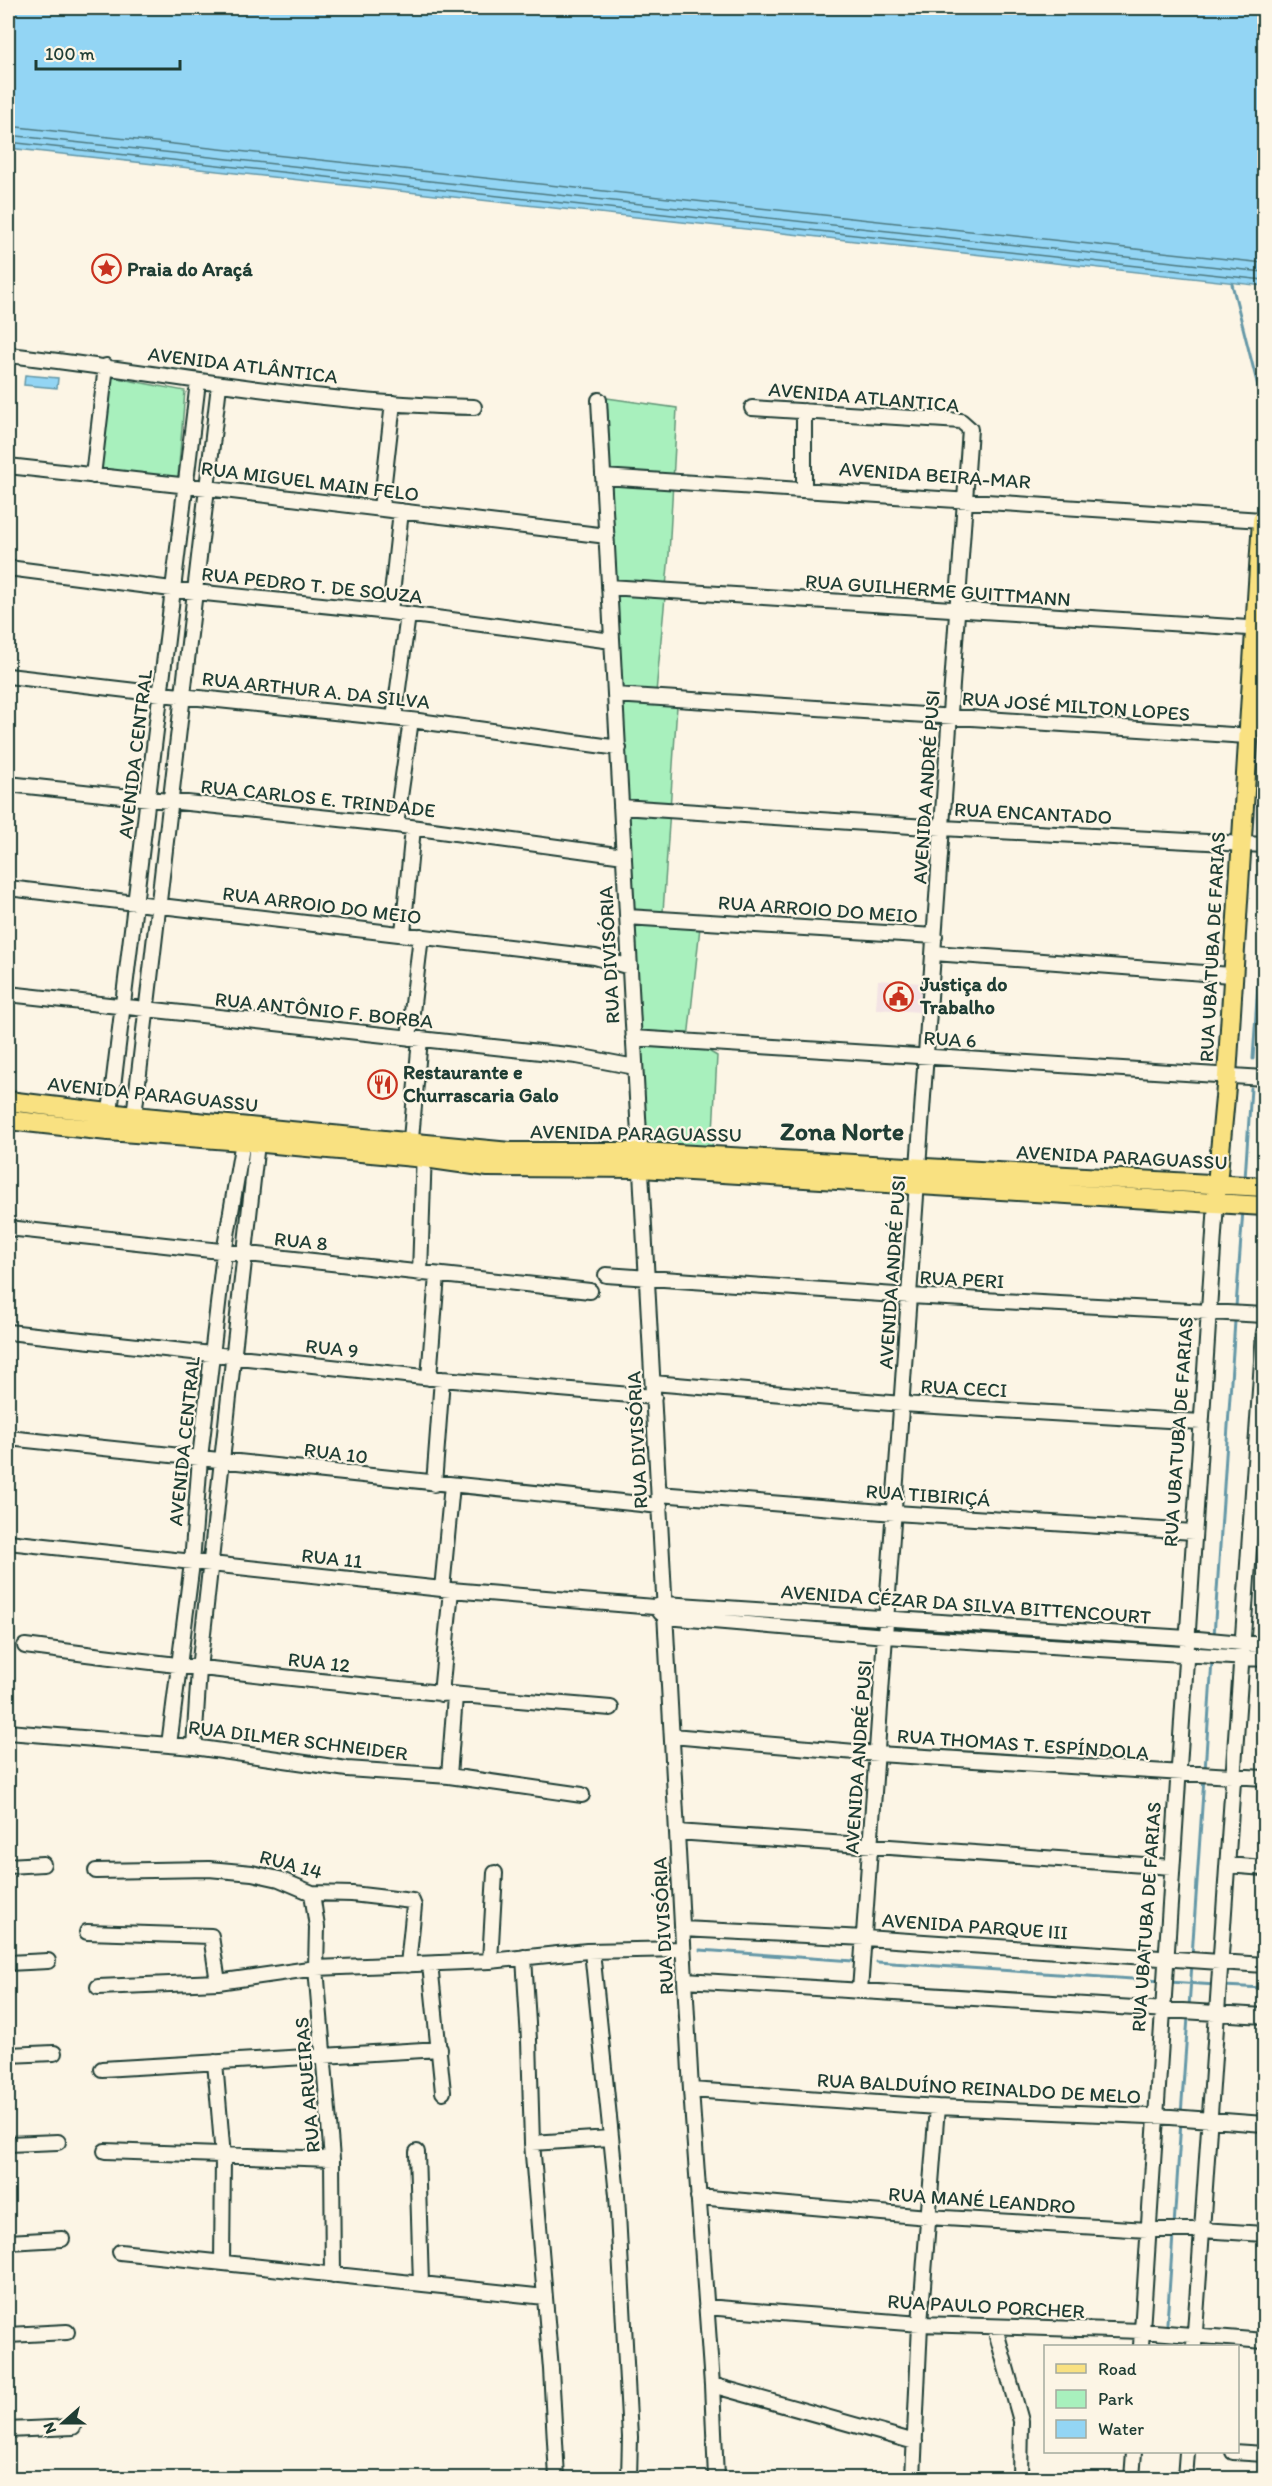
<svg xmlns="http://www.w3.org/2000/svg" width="1272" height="2486" viewBox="0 0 1272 2486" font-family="Itim,sans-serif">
<rect width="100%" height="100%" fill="#fcf5e5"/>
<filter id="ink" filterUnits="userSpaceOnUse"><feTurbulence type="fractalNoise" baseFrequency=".0167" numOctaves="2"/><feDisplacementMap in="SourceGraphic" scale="12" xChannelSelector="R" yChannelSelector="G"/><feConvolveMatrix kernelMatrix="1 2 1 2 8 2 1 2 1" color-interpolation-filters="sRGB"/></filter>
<g filter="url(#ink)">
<path fill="#f3e3e4" d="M878 980 922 983 920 1012 876 1009Z"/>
<path fill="#a8f0bd" stroke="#649678" stroke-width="1.5" d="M111 377 185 391 178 477 100 469Z
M607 398 677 408 669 555 655 703 677 706 663 912 700 927 688 1039 717 1056 712 1151 645 1149Z"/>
<path fill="#93d5f4" stroke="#6598a7" stroke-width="1.5" d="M8 8H1264V286L8 148Z
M25 375 58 378 57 388 24 385Z"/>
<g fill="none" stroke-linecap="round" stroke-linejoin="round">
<path stroke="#4d7a81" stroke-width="1.5" d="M8 126 1264 263
M8 135 1264 272
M8 142 1264 280"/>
<path stroke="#6598a7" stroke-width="3" d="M1232 284 1264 410
M1253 1059 1264 893
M1245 1179 1251 1088
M1236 1307 1243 1210
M1214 1636 1235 1321
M1205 1771 1212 1660
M700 1950 853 1961
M1192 1956 1204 1777
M877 1962 1162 1981
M1169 1982 1216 1985
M1223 1986 1264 1988
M1189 2007 1192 1963
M1181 2115 1188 2017
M1174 2226 1181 2121
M1167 2323 1173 2235"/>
<defs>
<path id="minor" d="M8 355C163 372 317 405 474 407
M599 400 691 2090 712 2385 716 2478
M752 408 961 421 970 429 860 1991
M8 466 207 488 607 536
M93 476 106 366
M603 477 1262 520
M804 489V411
M381 508 393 403
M8 568 195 592 390 612 612 641
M609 587 1264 629
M390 612 401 511
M8 676 161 694 411 720 619 748
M615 695 1247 736
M394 718 408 615
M8 784 396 825 624 856
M621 807 942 828 1264 845
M396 825 411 720
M8 888 595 957 630 967
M627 917 935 936
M403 933 413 828
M934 953 1231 975
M8 994 577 1056 635 1067
M409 1038 421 936
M633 1038 1264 1078
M109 1120 198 382
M133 1125 219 385
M410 1150 420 1039
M8 1228 590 1291
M420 1274 424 1149
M606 1275 910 1296 1264 1315
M8 1332 442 1379 654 1397
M429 1378 437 1275
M653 1383 902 1404 1201 1422
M8 1438 660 1506
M434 1484 442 1379
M659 1494 895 1513 1194 1532
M8 1542 451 1590 654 1607 665 1604 1187 1638 1264 1645
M442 1589 452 1485
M660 1612 666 1617 886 1636 1264 1659
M25 1646C220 1672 415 1692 611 1708
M441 1694 451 1590
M8 1732 194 1747 347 1769 449 1776 582 1795
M672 1736 878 1754 1264 1778
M169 1745 192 1563 200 1458 224 1253 243 1141
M194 1747 199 1669 257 1143
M449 1776 455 1696
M677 1832 1172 1867
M1228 1865 1264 1868
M8 1866 43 1864
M96 1871 209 1869 252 1873 279 1879 312 1893 352 1894 412 1901 414 1906 408 1965
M312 1893 317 1927 316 1968 332 2159 333 2275
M682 1929 865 1938 1264 1965
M87 1932 211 1936 218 1982
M592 1951 617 2195 630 2437 629 2478
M524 1957 529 2040 532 2143 551 2369 557 2478
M490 1961 495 1873
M8 1963 48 1961
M430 1964 443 2092
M685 1980 1264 2016
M98 1987 218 1982 316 1968 490 1961 587 1951 683 1949
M8 2055 54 2053
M215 2062 223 2157 222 2263
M102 2069 440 2049
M691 2090 937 2107 1171 2117 1264 2124
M532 2143 610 2138
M8 2144 58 2142
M105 2151 332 2159
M417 2152 421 2284
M698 2197 928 2217 1148 2230H1202L1264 2234
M8 2242 62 2239
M120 2252 545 2297
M706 2307 920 2324 1142 2331 1264 2341
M995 2328 1021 2421 1020 2478
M8 2335 67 2332
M1141 2346 1216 1203
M1194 2346 1264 1332
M712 2385 915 2442
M8 2430 73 2427
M1233 2452 1264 2454
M913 2478 920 2324 937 2107
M1132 2478 1134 2452
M1185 2478 1187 2452"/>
<path id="major" d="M8 1101 134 1116 510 1152H641L1264 1187
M8 1120 108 1131 243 1141 425 1158 488 1167 641 1168 1264 1206
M1216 1195 1227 1076 1262 520H1264"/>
</defs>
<use href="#minor" stroke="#1f3d34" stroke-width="18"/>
<use href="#major" stroke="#1f3d34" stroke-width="22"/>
<use href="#minor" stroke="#fcf5e5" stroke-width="14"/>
<use href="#major" stroke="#f9e181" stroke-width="18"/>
</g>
</g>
<defs>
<symbol id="sight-ring" viewBox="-11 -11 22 22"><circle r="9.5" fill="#fcf5e5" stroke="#c8321e" stroke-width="1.5"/><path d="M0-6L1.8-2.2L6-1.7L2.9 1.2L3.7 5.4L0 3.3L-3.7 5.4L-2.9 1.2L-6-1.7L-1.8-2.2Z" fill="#c8321e"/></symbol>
<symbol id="civic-ring" viewBox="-11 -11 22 22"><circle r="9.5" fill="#fcf5e5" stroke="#c8321e" stroke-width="1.5"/><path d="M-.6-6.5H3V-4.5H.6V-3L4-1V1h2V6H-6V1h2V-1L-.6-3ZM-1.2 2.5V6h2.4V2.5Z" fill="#c8321e"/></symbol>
<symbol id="restaurant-ring" viewBox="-11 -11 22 22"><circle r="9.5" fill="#fcf5e5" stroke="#c8321e" stroke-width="1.5"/><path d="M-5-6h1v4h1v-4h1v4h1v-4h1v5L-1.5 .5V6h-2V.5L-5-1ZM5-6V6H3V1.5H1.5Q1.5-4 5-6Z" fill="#c8321e"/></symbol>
</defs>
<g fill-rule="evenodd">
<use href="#sight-ring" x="90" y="252" width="33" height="33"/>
<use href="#civic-ring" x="882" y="980" width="33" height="33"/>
<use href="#restaurant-ring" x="366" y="1068" width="33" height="33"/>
</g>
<g text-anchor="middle" stroke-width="4.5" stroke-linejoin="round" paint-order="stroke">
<g font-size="20" font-weight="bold" fill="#1f3d34" stroke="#fcf5e5" text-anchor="start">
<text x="127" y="276">Praia do Araçá</text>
<text x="920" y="991">Justiça do<tspan x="920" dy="23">Trabalho</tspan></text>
<text x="403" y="1079">Restaurante e<tspan x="403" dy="23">Churrascaria Galo</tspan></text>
</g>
<g font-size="20" fill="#1f3d34" stroke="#fcf5e5">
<text transform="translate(243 365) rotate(7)" y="7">AVENIDA ATLÂNTICA</text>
<text transform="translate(864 397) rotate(5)" y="7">AVENIDA ATLANTICA</text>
<text transform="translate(935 475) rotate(4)" y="7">AVENIDA BEIRA-MAR</text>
<text transform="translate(310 481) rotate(7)" y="7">RUA MIGUEL MAIN FELO</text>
<text transform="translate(312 585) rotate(6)" y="7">RUA PEDRO T. DE SOUZA</text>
<text transform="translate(938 590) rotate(4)" y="7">RUA GUILHERME GUITTMANN</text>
<text transform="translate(316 690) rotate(6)" y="7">RUA ARTHUR A. DA SILVA</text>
<text transform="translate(1076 706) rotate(4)" y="7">RUA JOSÉ MILTON LOPES</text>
<text transform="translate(135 754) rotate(-83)" y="7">AVENIDA CENTRAL</text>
<text transform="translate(926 787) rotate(-86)" y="7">AVENIDA ANDRÉ PUSI</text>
<text transform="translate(318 798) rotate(6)" y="7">RUA CARLOS E. TRINDADE</text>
<text transform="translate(1033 813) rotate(3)" y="7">RUA ENCANTADO</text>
<text transform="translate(322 905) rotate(7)" y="7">RUA ARROIO DO MEIO</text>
<text transform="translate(818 909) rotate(4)" y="7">RUA ARROIO DO MEIO</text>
<text transform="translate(1212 947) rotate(-87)" y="7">RUA UBATUBA DE FARIAS</text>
<text transform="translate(609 955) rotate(-93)" y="7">RUA DIVISÓRIA</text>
<text transform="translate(324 1010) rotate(6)" y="7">RUA ANTÔNIO F. BORBA</text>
<text transform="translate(950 1039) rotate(4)" y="7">RUA 6</text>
<text transform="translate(153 1094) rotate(6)" y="7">AVENIDA PARAGUASSU</text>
<text transform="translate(636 1133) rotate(1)" y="7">AVENIDA PARAGUASSU</text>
<text transform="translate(1122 1157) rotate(3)" y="7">AVENIDA PARAGUASSU</text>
<text transform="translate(301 1241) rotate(6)" y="7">RUA 8</text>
<text transform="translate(892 1272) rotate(-86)" y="7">AVENIDA ANDRÉ PUSI</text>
<text transform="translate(962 1279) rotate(3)" y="7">RUA PERI</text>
<text transform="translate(332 1348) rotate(6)" y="7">RUA 9</text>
<text transform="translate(964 1388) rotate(3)" y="7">RUA CECI</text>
<text transform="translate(1178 1432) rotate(-86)" y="7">RUA UBATUBA DE FARIAS</text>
<text transform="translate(637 1440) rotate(-93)" y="7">RUA DIVISÓRIA</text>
<text transform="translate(184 1441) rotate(-84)" y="7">AVENIDA CENTRAL</text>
<text transform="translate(336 1453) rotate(7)" y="7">RUA 10</text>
<text transform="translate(928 1495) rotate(4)" y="7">RUA TIBIRIÇÁ</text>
<text transform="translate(332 1558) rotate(6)" y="7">RUA 11</text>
<text transform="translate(966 1604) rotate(4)" y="7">AVENIDA CÉZAR DA SILVA BITTENCOURT</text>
<text transform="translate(319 1662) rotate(6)" y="7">RUA 12</text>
<text transform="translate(298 1740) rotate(7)" y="7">RUA DILMER SCHNEIDER</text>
<text transform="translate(1023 1744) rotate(4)" y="7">RUA THOMAS T. ESPÍNDOLA</text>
<text transform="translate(858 1757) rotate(-86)" y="7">AVENIDA ANDRÉ PUSI</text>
<text transform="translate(291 1864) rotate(15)" y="7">RUA 14</text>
<text transform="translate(1146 1917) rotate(-86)" y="7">RUA UBATUBA DE FARIAS</text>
<text transform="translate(663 1926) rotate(-93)" y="7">RUA DIVISÓRIA</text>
<text transform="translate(975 1926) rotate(4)" y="7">AVENIDA PARQUE III</text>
<text transform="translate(307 2085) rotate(-95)" y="7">RUA ARUEIRAS</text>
<text transform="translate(979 2088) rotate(3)" y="7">RUA BALDUÍNO REINALDO DE MELO</text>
<text transform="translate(982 2200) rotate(4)" y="7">RUA MANÉ LEANDRO</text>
<text transform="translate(986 2306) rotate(3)" y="7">RUA PAULO PORCHER</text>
</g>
<g font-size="26" font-weight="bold" fill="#1f3d34" stroke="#fcf5e5">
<text x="842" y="1140">Zona Norte</text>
</g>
</g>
<rect width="1272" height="2486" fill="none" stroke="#fcf5e5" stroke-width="30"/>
<rect x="15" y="15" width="1242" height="2456" fill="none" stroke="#1f3d34" stroke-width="2" filter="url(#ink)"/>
<rect x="1044" y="2345" width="195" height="108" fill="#fcf5e5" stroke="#a4ab9e" stroke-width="1.5"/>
<rect x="1056" y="2364" width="30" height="9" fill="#f9e181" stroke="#a4ab9e" stroke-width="1.5"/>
<text x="1098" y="2375" font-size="18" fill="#1f3d34">Road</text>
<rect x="1056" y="2390" width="30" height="18" fill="#a8f0bd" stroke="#a4ab9e" stroke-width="1.5"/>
<text x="1098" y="2405" font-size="18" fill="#1f3d34">Park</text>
<rect x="1056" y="2420" width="30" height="18" fill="#93d5f4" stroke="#a4ab9e" stroke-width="1.5"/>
<text x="1098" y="2435" font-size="18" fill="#1f3d34">Water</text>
<g transform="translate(63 2423) rotate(249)" stroke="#fcf5e5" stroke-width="4.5" paint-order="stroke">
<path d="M0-4.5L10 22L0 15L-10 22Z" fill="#1f3d34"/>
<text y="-9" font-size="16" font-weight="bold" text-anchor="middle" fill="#1f3d34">N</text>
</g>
<path d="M36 60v9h144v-9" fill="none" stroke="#1f3d34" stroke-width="3"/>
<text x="45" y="60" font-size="18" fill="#1f3d34" stroke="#fcf5e5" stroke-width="4.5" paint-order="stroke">100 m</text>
</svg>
